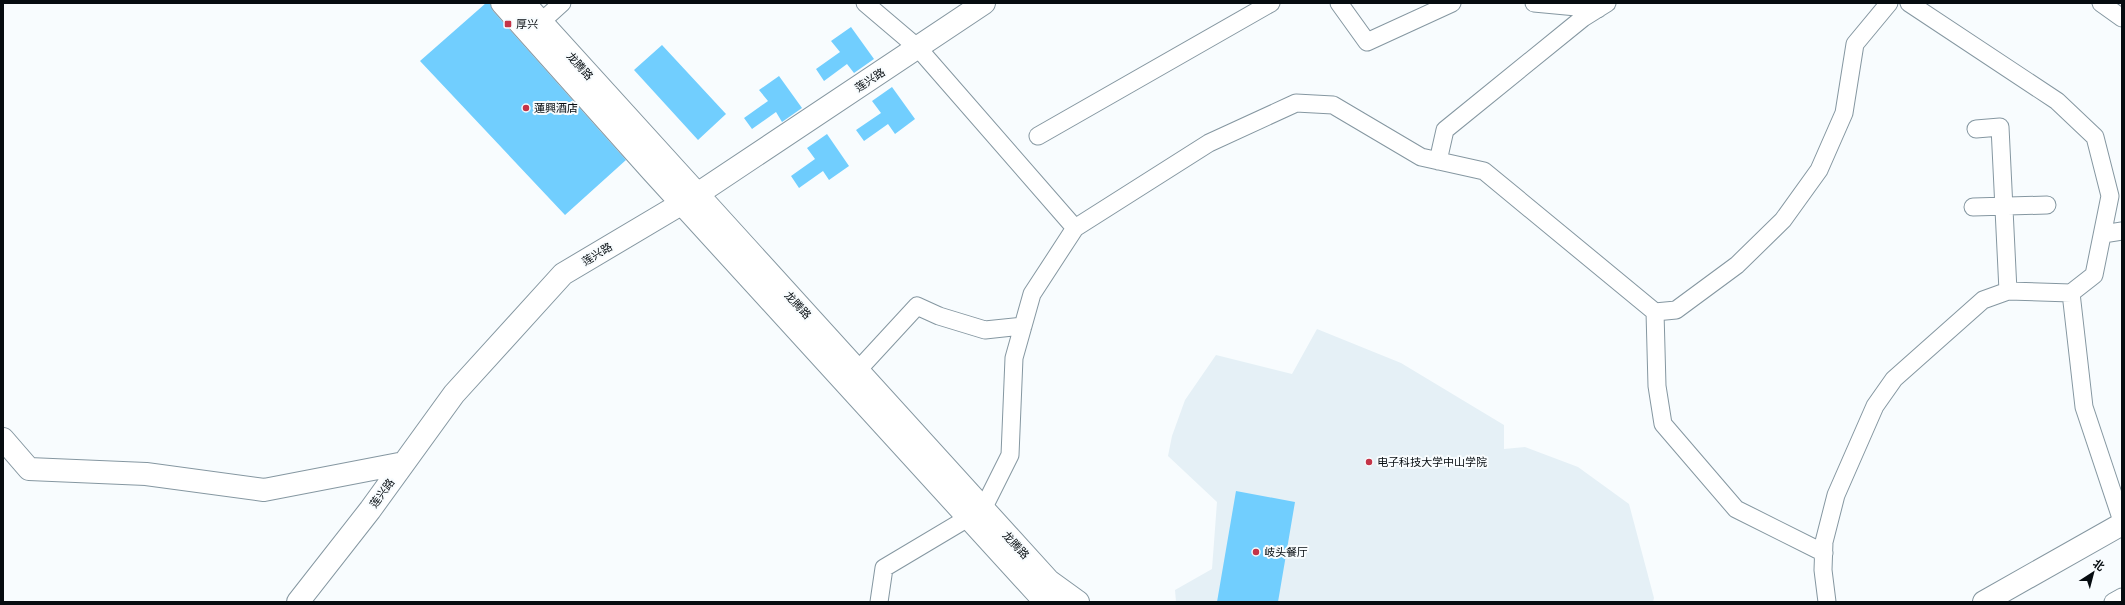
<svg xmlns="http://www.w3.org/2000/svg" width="2125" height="605" viewBox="0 0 2125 605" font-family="'Source Sans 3','Noto Sans SC',sans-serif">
<rect width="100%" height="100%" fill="#f8fcfe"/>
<path fill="#e5f0f6" d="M1317 329 1401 363 1504 425V449L1525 447 1578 467 1629 504 1654 598 1653 602H1176L1175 590 1212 569 1217 502 1168 456 1172 436 1185 400 1216 355 1292 374Z"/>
<path fill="#71cefe" d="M486 3H490L493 11 626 160 565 215 420 61Z
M851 27 874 59 854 73 847 64 824 81 816 69 840 52 831 41Z
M662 45 726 114 698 140 634 70Z
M779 76 802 108 782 122 776 112 752 129 744 118 768 101 759 90Z
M892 87 915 119 895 134 888 124 864 141 856 130 881 113 872 101Z
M827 134 849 166 829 180 823 171 799 188 791 176 815 159 807 148Z
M1236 491 1295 502 1278 602H1217Z"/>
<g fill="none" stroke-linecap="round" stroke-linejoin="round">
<defs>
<path id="minor" d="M865 3 918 48 1075 228
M1339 3 1367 42 1452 3
M1534 3 1598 9
M2101 3 2122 18
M541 22 562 3
M1976 129 2000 127 2008 291
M1038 136 1271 3
M1438 161 1445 130 1583 18 1607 3
M1973 207 2047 205
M2103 234 2122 231
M2071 293 2084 407 2122 521
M1655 312 1676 310 1737 265 1783 220 1819 170 1844 113 1855 44 1889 3
M858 370 917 306 939 316 985 330 1023 326
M879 602 884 568 983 509 1010 455 1014 358 1032 294 1075 228 1209 143 1296 103 1333 105 1421 157 1484 171 1655 312 1657 386 1663 424 1736 509 1824 553
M1827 602 1823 570 1824 542 1836 495 1875 406 1894 379 1983 300 2008 291 2071 293 2094 275 2110 196 2095 137 2057 101 1909 3
M2113 602 2122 597"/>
<path id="tertiary" d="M502 3 652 171 1038 594 1048 602
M524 3 1049 581 1078 602
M3 439 29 469 146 474 264 490 404 463
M298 602 370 510 454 394 563 274 696 195 984 3
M1984 602 2122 524"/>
</defs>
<use href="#minor" stroke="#8597a1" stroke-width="19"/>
<use href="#tertiary" stroke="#8597a1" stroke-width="24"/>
<use href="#minor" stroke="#fff" stroke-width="17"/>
<use href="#tertiary" stroke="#fff" stroke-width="22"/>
</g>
<g fill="#c43448" stroke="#f8fcfe" stroke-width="1.5">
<rect x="504" y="20" width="8" height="8" rx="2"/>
<circle cx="526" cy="108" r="4"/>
<circle cx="1369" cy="462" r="4"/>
<circle cx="1256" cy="552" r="4"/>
</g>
<g text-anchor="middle" stroke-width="4" stroke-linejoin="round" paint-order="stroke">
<g font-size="11" fill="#060c10" stroke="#f8fcfe" text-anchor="start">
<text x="516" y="28">厚兴</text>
<text x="534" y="112">蓮興酒店</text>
<text x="1377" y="466">电子科技大学中山学院</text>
<text x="1264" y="556">岐头餐厅</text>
</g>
<g font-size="11" fill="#060c10" stroke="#f8fcfe">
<text transform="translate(580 66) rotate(48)" y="4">龙腾路</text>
<text transform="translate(870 80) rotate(-33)" y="4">莲兴路</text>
<text transform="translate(597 254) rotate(-31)" y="4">莲兴路</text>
<text transform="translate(798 305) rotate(47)" y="4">龙腾路</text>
<text transform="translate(382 493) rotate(-54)" y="4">莲兴路</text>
<text transform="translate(1016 545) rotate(47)" y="4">龙腾路</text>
</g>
</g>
<rect width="2125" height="605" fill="none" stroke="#060c10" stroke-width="8"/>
<g transform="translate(2093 573) rotate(36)" stroke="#f8fcfe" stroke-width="3" paint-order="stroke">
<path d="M0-3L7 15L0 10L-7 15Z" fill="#060c10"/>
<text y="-6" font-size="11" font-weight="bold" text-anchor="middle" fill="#060c10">北</text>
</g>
</svg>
